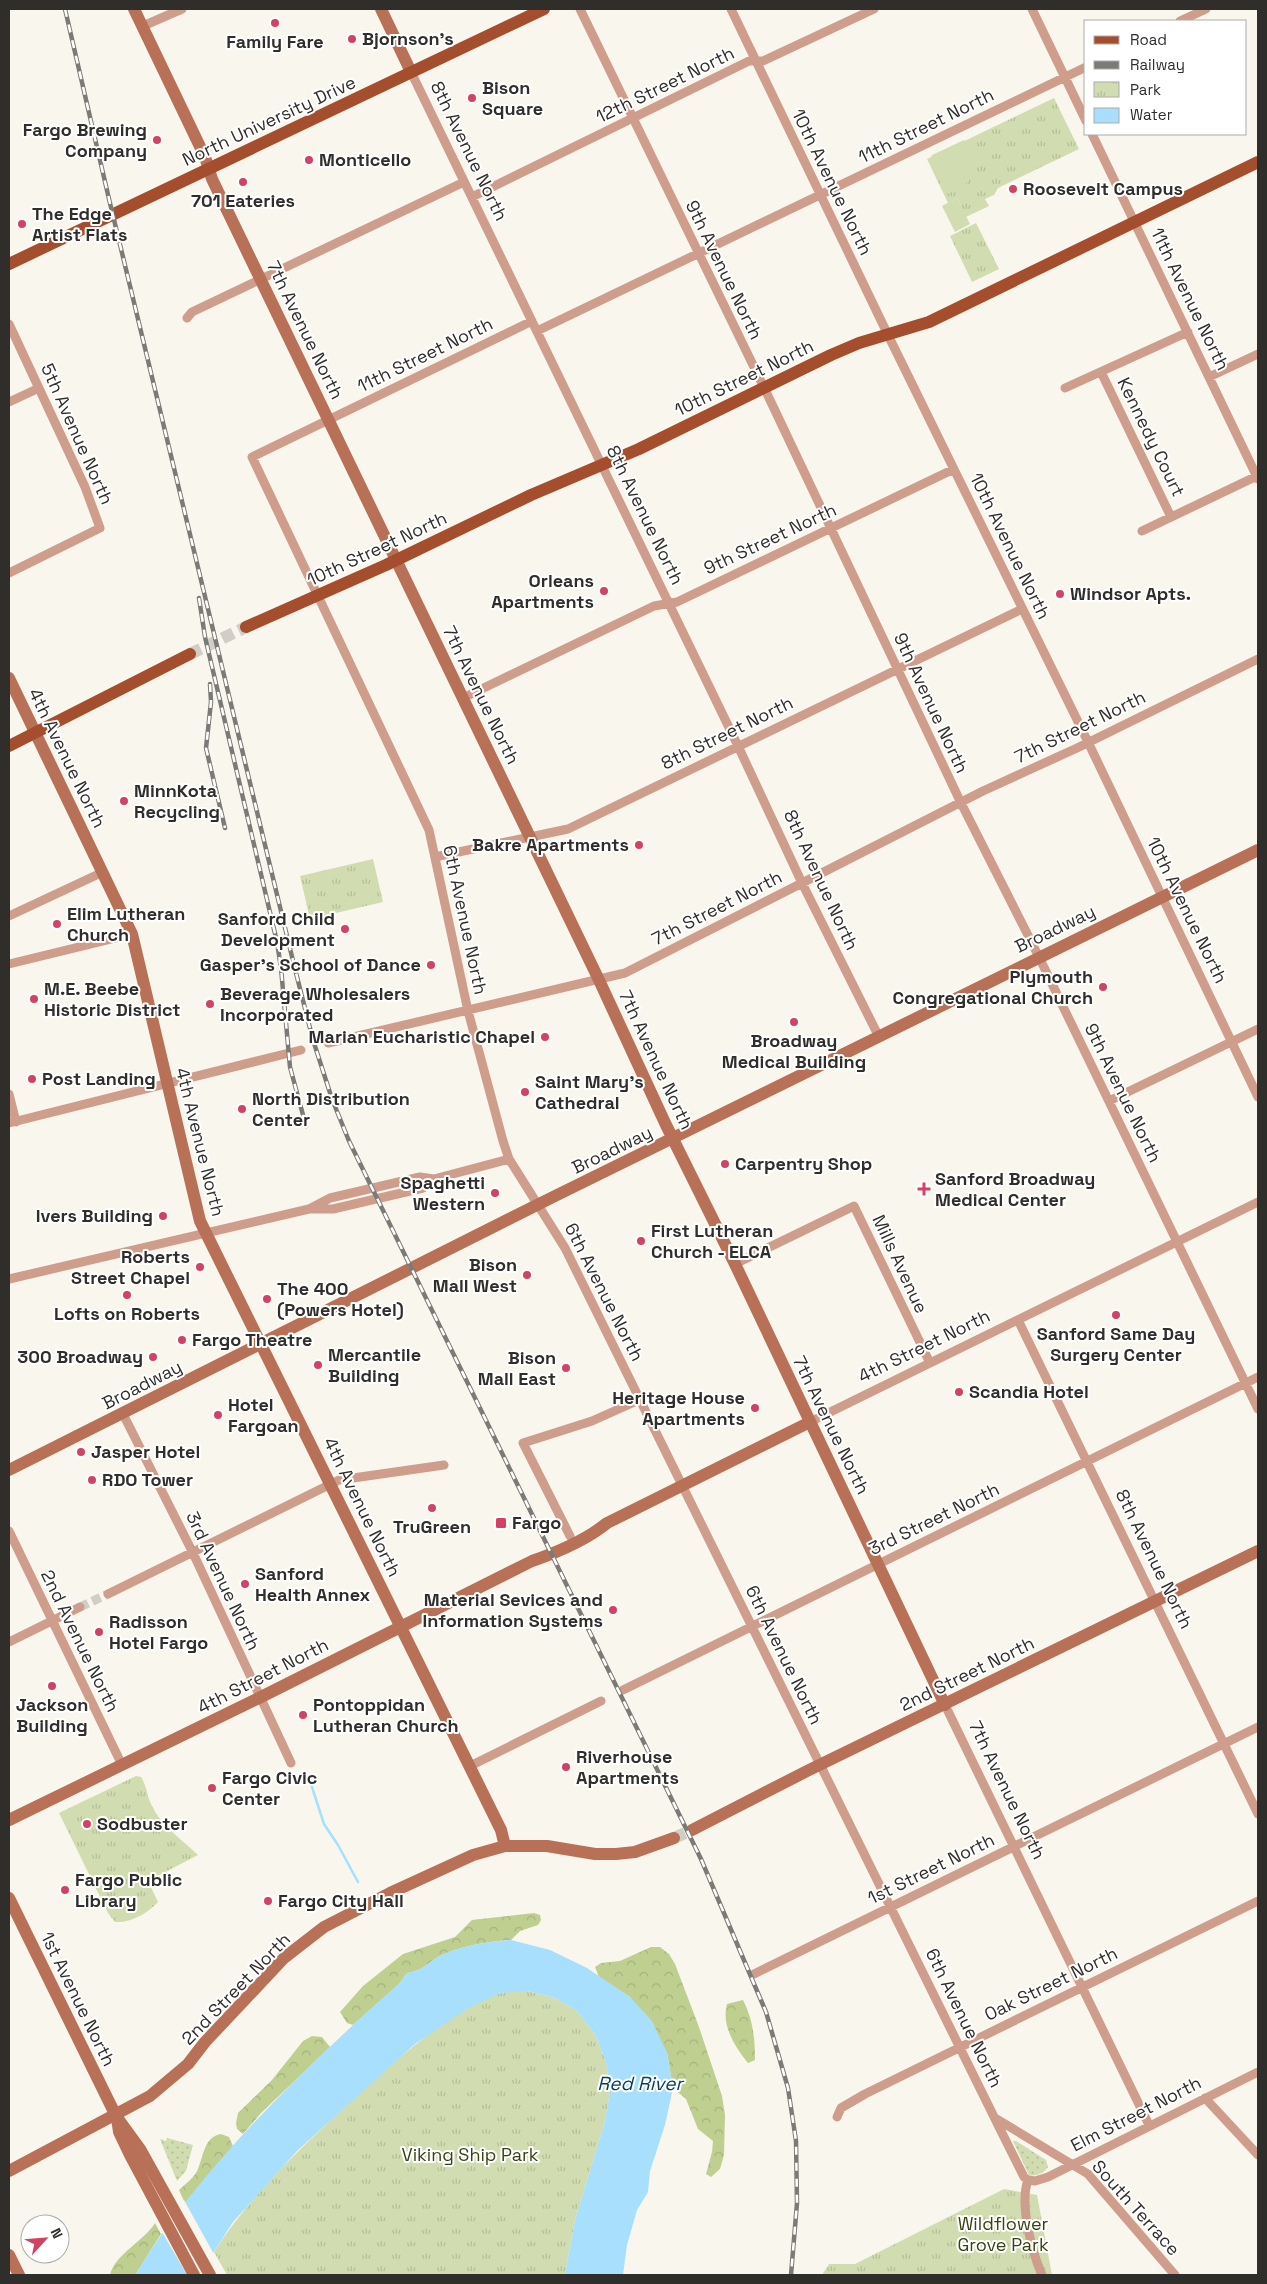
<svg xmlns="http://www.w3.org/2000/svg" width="1267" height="2284" viewBox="0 0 1267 2284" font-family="'Space Grotesk',sans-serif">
<defs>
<pattern id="grass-dots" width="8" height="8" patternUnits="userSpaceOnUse" patternTransform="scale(1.25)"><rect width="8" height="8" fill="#d1ddb1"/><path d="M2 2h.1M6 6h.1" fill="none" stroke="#b4be98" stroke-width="1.8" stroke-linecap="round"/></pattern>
<pattern id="forest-crowns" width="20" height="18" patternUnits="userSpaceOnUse" patternTransform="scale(1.25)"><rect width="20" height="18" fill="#bfcf90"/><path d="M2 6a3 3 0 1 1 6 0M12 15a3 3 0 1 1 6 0" fill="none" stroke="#a4b27c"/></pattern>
<pattern id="park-tufts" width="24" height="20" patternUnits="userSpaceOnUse" patternTransform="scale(1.25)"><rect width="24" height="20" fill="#d1ddb1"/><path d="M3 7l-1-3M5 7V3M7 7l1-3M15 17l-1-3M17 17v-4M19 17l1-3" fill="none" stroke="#b4be98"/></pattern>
</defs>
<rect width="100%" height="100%" fill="#f8f6ed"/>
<path fill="url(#grass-dots)" d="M167 2138 193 2145 186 2171 177 2181 160 2139 166 2141Z
M1013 2141H1016L1046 2160 1048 2167C1044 2173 1036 2177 1029 2175Z"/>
<path fill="url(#forest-crowns)" d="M534 1913 540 1915 541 1920 538 1925 520 1931 511 1940C487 1942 465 1945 442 1955 427 1962 426 1970 407 1973L399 1984 353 2025 347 2023 340 2012 363 1986 403 1954 455 1937 472 1920Z
M651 1947H660L669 1954 675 1964 699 2027 722 2096 725 2115 724 2155 720 2169 711 2177 706 2174 712 2152 713 2141 698 2129 686 2099 673 2088 667 2053 630 1997 599 1977 595 1967 601 1963 620 1961Z
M743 2000C753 2020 755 2038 755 2060L748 2063C735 2047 721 2025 727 2004Z
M312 2036 322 2037 330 2047 261 2113 243 2134 237 2129 236 2123 238 2113 272 2080 303 2041Z
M221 2134 229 2137 233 2146 185 2203 179 2190C186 2183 195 2177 198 2169 204 2155 204 2137 221 2134Z
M155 2223 161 2234 135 2275H110C114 2255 145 2240 155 2223Z"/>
<path fill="url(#park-tufts)" d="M1054 98 1079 149 998 188 994 195 985 199 989 206 966 217 957 198 948 203 927 159Z
M976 223 999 269 972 282 950 236Z
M373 859 383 902 310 919 300 876Z
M136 1776 141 1777C147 1786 147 1797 152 1806 162 1827 183 1840 198 1855L148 1881 158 1902C148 1913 131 1923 115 1922L108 1913 59 1813Z
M527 1991 555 1998 576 2010 595 2034 606 2062 610 2092 604 2125 575 2220 565 2275H227L214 2252C252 2192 305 2144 357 2096 400 2057 443 2016 497 1994 506 1991 518 1991 527 1991Z
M1004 2189 1037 2195 1052 2275H822L829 2264H855Z"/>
<path fill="#d1ddb1" d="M964 140C966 144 971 149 973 153 981 173 964 190 946 194L930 161 932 155Z
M957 198 970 224 955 232 942 206Z"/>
<path fill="#a8dffc" d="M511 1940 550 1950 587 1968 630 1997 652 2021 667 2053 673 2088 665 2125 650 2171 648 2192 637 2210 627 2245 623 2275H565L575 2220 604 2125 610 2092 606 2062 595 2034 576 2010 555 1998 527 1991 500 1993 467 2009 415 2044 297 2151 233 2222 199 2275H135C184 2194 250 2124 318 2058 345 2033 371 2007 399 1984L407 1973C426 1970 427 1962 442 1955 465 1945 487 1942 511 1940Z"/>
<path fill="#f8f6ed" d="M184 2200 215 2256 202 2275H187L161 2230Z"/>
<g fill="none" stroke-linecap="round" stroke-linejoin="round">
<path stroke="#a8dffc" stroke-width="2.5" d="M311 1784 324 1824 338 1845 358 1882"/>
<path stroke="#d0cec6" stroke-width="9" stroke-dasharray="9 4.5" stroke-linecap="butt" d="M80 1607 108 1594"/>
<path stroke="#d0cec6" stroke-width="12" stroke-dasharray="12 6" stroke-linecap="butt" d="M674 1838 692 1830"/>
<path stroke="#d0cec6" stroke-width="12" stroke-dasharray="12 6" stroke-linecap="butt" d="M190 654 246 627"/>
<path stroke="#cf9d8b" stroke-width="9" d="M580 9 770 400 961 803 1039 957 1258 1409
M731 9 888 335 1088 742 1258 1097
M1032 9 1086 121
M1180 21 1206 9
M143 26 182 9
M411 72 738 746 802 883 879 1037
M1092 134 1258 479
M472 197 749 61H763L874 9
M187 318 192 312 464 182
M532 321 252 457 429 830 468 1011 503 1141 509 1159 565 1248 1000 2129 1024 2177 1028 2180
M9 324 85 487 100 528 9 573
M537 331 1086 67
M1101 372 1171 517
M1209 377 1258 354
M1065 388 1188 332
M9 402 39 388
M1142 531 1257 476
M463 698 654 606 677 602 954 469
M435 857 568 829 1022 609
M9 916 103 872
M9 964 132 934
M328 1043 625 973 983 791 1077 748 1258 659
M9 1094 16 1122
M1109 1101 1258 1029
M9 1123 301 1050
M312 1209H333L423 1188 434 1179
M735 1264 854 1206 930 1363
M9 1279 309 1209 330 1198 420 1177 434 1179 509 1159
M1018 1320 1258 1814
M123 1414 193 1553 291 1763
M810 1422 1258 1202
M9 1531 122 1765
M570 1536 523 1443 592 1421 639 1400
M108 1594 339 1480 444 1465
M9 1642 80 1607
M623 1690 1258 1377
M945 1705 1149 2125
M470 1766 601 1701
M754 1974 1258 1727
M1205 2098 1258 2155
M837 2117 841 2108 865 2094 1258 1901
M995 2118 1088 2174 1175 2275
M1028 2180 1035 2181 1048 2177 1258 2072
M1028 2180C1019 2204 1032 2252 1042 2275"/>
<path stroke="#b87056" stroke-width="12" d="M134 9 205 157 212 179 599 980 666 1125 735 1264 945 1705
M381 9 411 72
M9 678 132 934 200 1221 501 1830 505 1846
M9 1470 555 1196 1258 850
M9 1820 261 1697 532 1561C558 1552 585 1541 607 1523L810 1422
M692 1830 807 1771 1258 1551
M9 1898 116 2116 140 2149 210 2275
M117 2118 119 2132 130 2155 194 2275
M9 2171 150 2096 188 2064 205 2042 284 1958 324 1927 390 1893 473 1855 505 1846H547L595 1854H616L635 1852 674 1838
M9 2255 19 2275"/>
<path stroke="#a54e2e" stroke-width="12" d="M9 264 544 9
M246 627 386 565 531 495 639 449 831 355 859 343 929 322 1258 162
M9 746 190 654"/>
<defs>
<path id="rail" d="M65 9 109 199 294 965 313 1040 332 1099 349 1141 701 1859 766 2012 788 2088 796 2141 797 2203 791 2275
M199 598 205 637 277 942 281 968 290 1067 306 1126
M210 684 211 702 206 748 225 828"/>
</defs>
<use href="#rail" stroke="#7c7a75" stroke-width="4.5"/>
<use href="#rail" stroke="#fff" stroke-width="2.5" stroke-dasharray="8" stroke-linecap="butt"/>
</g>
<g fill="#d24264" stroke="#fff" stroke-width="2">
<circle cx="275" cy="23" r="5"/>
<circle cx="352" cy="39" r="5"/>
<circle cx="472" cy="98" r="5"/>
<circle cx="157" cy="140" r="5"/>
<circle cx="309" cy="160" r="5"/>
<circle cx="243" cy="182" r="5"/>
<circle cx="1013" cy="189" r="5"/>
<circle cx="22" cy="224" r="5"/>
<circle cx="604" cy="591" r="5"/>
<circle cx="1060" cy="594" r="5"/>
<circle cx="124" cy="801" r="5"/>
<circle cx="639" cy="845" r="5"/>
<circle cx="57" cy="924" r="5"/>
<circle cx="345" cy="929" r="5"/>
<circle cx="431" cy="965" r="5"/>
<circle cx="1103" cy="987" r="5"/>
<circle cx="34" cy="999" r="5"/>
<circle cx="210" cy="1004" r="5"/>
<circle cx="794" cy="1022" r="5"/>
<circle cx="545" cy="1037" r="5"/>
<circle cx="32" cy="1079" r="5"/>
<circle cx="525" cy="1092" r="5"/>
<circle cx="242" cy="1109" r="5"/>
<circle cx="725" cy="1164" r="5"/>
<path d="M921.5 1181.5h5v5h5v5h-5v5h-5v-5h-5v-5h5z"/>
<circle cx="495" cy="1193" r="5"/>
<circle cx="163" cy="1216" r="5"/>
<circle cx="641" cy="1241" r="5"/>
<circle cx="200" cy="1267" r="5"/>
<circle cx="527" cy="1275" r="5"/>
<circle cx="127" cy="1295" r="5"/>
<circle cx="267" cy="1299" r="5"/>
<circle cx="1116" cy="1315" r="5"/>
<circle cx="182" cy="1340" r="5"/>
<circle cx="153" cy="1357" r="5"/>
<circle cx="318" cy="1365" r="5"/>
<circle cx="566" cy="1368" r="5"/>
<circle cx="959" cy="1392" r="5"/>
<circle cx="755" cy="1408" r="5"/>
<circle cx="218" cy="1415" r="5"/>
<circle cx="81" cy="1452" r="5"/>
<circle cx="92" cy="1480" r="5"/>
<circle cx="432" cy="1508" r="5"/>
<rect x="495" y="1517" width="12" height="12" rx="2.5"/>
<circle cx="245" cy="1584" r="5"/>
<circle cx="613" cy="1610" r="5"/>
<circle cx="99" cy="1632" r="5"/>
<circle cx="52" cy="1686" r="5"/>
<circle cx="303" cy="1715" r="5"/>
<circle cx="566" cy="1767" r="5"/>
<circle cx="212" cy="1788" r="5"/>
<circle cx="87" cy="1824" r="5"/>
<circle cx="65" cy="1890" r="5"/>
<circle cx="268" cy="1901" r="5"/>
</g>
<g text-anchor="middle" stroke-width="4" stroke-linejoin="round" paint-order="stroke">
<g font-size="18" font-weight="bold" fill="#2f2e2b" stroke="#fff" text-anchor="start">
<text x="362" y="45">Bjornson's</text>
<text x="275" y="48" text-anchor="middle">Family Fare</text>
<text x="482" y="94">Bison<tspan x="482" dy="21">Square</tspan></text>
<text x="147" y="136" text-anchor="end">Fargo Brewing<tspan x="147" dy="21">Company</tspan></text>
<text x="319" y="166">Monticello</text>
<text x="1023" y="195">Roosevelt Campus</text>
<text x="243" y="207" text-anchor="middle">701 Eateries</text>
<text x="32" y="220">The Edge<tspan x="32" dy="21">Artist Flats</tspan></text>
<text x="594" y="587" text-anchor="end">Orleans<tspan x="594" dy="21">Apartments</tspan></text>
<text x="1070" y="600">Windsor Apts.</text>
<text x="134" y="797">MinnKota<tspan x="134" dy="21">Recycling</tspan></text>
<text x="629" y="851" text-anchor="end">Bakre Apartments</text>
<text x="67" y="920">Elim Lutheran<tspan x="67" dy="21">Church</tspan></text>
<text x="335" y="925" text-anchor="end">Sanford Child<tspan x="335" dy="21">Development</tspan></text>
<text x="421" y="971" text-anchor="end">Gasper's School of Dance</text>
<text x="1093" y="983" text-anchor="end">Plymouth<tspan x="1093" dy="21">Congregational Church</tspan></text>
<text x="44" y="995">M.E. Beebe<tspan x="44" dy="21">Historic District</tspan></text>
<text x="220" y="1000">Beverage Wholesalers<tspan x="220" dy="21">Incorporated</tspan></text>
<text x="535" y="1043" text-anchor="end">Marian Eucharistic Chapel</text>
<text x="794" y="1047" text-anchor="middle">Broadway<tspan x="794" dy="21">Medical Building</tspan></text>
<text x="42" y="1085">Post Landing</text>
<text x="535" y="1088">Saint Mary's<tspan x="535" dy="21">Cathedral</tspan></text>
<text x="252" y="1105">North Distribution<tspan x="252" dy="21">Center</tspan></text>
<text x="735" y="1170">Carpentry Shop</text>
<text x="935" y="1185">Sanford Broadway<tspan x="935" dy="21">Medical Center</tspan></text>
<text x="485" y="1189" text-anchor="end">Spaghetti<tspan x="485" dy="21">Western</tspan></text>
<text x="153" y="1222" text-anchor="end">Ivers Building</text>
<text x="651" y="1237">First Lutheran<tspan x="651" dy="21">Church - ELCA</tspan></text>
<text x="190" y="1263" text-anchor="end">Roberts<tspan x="190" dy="21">Street Chapel</tspan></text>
<text x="517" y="1271" text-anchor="end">Bison<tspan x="517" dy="21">Mall West</tspan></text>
<text x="277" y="1295">The 400<tspan x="277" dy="21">(Powers Hotel)</tspan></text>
<text x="127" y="1320" text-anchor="middle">Lofts on Roberts</text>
<text x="1116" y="1340" text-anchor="middle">Sanford Same Day<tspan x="1116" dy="21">Surgery Center</tspan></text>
<text x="192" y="1346">Fargo Theatre</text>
<text x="328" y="1361">Mercantile<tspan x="328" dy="21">Building</tspan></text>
<text x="143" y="1363" text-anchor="end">300 Broadway</text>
<text x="556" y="1364" text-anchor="end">Bison<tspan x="556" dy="21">Mall East</tspan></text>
<text x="969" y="1398">Scandia Hotel</text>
<text x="745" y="1404" text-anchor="end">Heritage House<tspan x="745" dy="21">Apartments</tspan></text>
<text x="228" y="1411">Hotel<tspan x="228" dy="21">Fargoan</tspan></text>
<text x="91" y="1458">Jasper Hotel</text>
<text x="102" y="1486">RDO Tower</text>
<text x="512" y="1529">Fargo</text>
<text x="432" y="1533" text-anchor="middle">TruGreen</text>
<text x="255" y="1580">Sanford<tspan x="255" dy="21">Health Annex</tspan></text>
<text x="603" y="1606" text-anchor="end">Material Sevices and<tspan x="603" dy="21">Information Systems</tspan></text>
<text x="109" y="1628">Radisson<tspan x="109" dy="21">Hotel Fargo</tspan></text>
<text x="52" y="1711" text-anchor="middle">Jackson<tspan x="52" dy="21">Building</tspan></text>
<text x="313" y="1711">Pontoppidan<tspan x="313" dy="21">Lutheran Church</tspan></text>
<text x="576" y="1763">Riverhouse<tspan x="576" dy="21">Apartments</tspan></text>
<text x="222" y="1784">Fargo Civic<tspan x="222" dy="21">Center</tspan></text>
<text x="97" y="1830">Sodbuster</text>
<text x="75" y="1886">Fargo Public<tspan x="75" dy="21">Library</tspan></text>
<text x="278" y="1907">Fargo City Hall</text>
</g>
<g font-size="18" fill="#2f2e2b" stroke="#fff">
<text transform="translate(665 85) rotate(-26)" y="6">12th Street North</text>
<text transform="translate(269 121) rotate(-25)" y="6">North University Drive</text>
<text transform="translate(926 126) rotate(-26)" y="6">11th Street North</text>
<text transform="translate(469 151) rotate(64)" y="6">8th Avenue North</text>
<text transform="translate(832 182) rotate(64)" y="6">10th Avenue North</text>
<text transform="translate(724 270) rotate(64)" y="6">9th Avenue North</text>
<text transform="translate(1190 299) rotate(64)" y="6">11th Avenue North</text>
<text transform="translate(305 330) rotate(64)" y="6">7th Avenue North</text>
<text transform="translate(425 355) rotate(-26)" y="6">11th Street North</text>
<text transform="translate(744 378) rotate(-26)" y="6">10th Street North</text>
<text transform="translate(77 434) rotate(66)" y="6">5th Avenue North</text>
<text transform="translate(1151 437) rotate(64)" y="6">Kennedy Court</text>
<text transform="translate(645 515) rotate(64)" y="6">8th Avenue North</text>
<text transform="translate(770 539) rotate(-25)" y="6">9th Street North</text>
<text transform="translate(1010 546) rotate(64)" y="6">10th Avenue North</text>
<text transform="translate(377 549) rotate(-25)" y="6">10th Street North</text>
<text transform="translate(481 695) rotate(64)" y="6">7th Avenue North</text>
<text transform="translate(931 703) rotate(65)" y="6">9th Avenue North</text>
<text transform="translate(1080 727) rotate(-26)" y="6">7th Street North</text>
<text transform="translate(727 733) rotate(-26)" y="6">8th Street North</text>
<text transform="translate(67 758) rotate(64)" y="6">4th Avenue North</text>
<text transform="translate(821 880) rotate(65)" y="6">8th Avenue North</text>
<text transform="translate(717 908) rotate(-27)" y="6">7th Street North</text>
<text transform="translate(1187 910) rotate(64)" y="6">10th Avenue North</text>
<text transform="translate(465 920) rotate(78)" y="6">6th Avenue North</text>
<text transform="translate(1055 929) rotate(-26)" y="6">Broadway</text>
<text transform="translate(656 1060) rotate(65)" y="6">7th Avenue North</text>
<text transform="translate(1123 1093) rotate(64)" y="6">9th Avenue North</text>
<text transform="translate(200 1142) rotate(76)" y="6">4th Avenue North</text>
<text transform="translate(612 1150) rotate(-26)" y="6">Broadway</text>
<text transform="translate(900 1264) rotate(65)" y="6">Mills Avenue</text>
<text transform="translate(604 1292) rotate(63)" y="6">6th Avenue North</text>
<text transform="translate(924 1346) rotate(-26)" y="6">4th Street North</text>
<text transform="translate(142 1385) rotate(-27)" y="6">Broadway</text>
<text transform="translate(831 1425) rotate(64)" y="6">7th Avenue North</text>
<text transform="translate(362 1507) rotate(64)" y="6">4th Avenue North</text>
<text transform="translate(934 1519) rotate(-26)" y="6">3rd Street North</text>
<text transform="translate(1154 1559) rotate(64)" y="6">8th Avenue North</text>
<text transform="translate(223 1581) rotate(65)" y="6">3rd Avenue North</text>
<text transform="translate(80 1641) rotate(64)" y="6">2nd Avenue North</text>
<text transform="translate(784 1655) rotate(64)" y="6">6th Avenue North</text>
<text transform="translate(967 1674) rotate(-26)" y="6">2nd Street North</text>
<text transform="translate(263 1676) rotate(-27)" y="6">4th Street North</text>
<text transform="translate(1007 1790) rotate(64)" y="6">7th Avenue North</text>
<text transform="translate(931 1869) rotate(-26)" y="6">1st Street North</text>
<text transform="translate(1051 1984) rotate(-26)" y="6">Oak Street North</text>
<text transform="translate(236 1989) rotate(-46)" y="6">2nd Street North</text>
<text transform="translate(78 1999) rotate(64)" y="6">1st Avenue North</text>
<text transform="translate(964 2018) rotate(64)" y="6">6th Avenue North</text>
<text transform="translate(1136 2114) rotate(-27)" y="6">Elm Street North</text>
<text transform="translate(1136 2208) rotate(48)" y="6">South Terrace</text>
</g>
<g font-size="18" fill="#374111" stroke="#fff">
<text x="470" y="2161">Viking Ship Park</text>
<text x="1003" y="2230">Wildflower<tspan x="1003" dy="21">Grove Park</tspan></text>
</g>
<g font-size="19" font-style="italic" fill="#044159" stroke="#fff">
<text x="640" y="2090">Red River</text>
</g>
</g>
<rect width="1267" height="2284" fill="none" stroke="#2f2e2b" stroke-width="20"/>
<rect x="1084" y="20" width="162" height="115" fill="#ffffff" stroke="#acabaa"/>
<rect x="1094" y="36" width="25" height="8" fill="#a54e2e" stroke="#acabaa"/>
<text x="1130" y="45" font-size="15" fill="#2f2e2b">Road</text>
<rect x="1094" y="61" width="25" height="8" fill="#7c7a75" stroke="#acabaa"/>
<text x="1130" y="70" font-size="15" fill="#2f2e2b">Railway</text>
<rect x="1094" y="82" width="25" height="15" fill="url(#park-tufts)" stroke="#acabaa"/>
<text x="1130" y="95" font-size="15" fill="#2f2e2b">Park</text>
<rect x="1094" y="108" width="25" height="15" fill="#a8dffc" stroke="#acabaa"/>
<text x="1130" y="120" font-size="15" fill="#2f2e2b">Water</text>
<g transform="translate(45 2239) rotate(64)"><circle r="24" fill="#ffffff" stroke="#acabaa"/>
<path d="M0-4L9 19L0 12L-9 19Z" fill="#d24264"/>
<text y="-8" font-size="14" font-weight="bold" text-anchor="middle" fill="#2f2e2b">N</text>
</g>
</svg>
